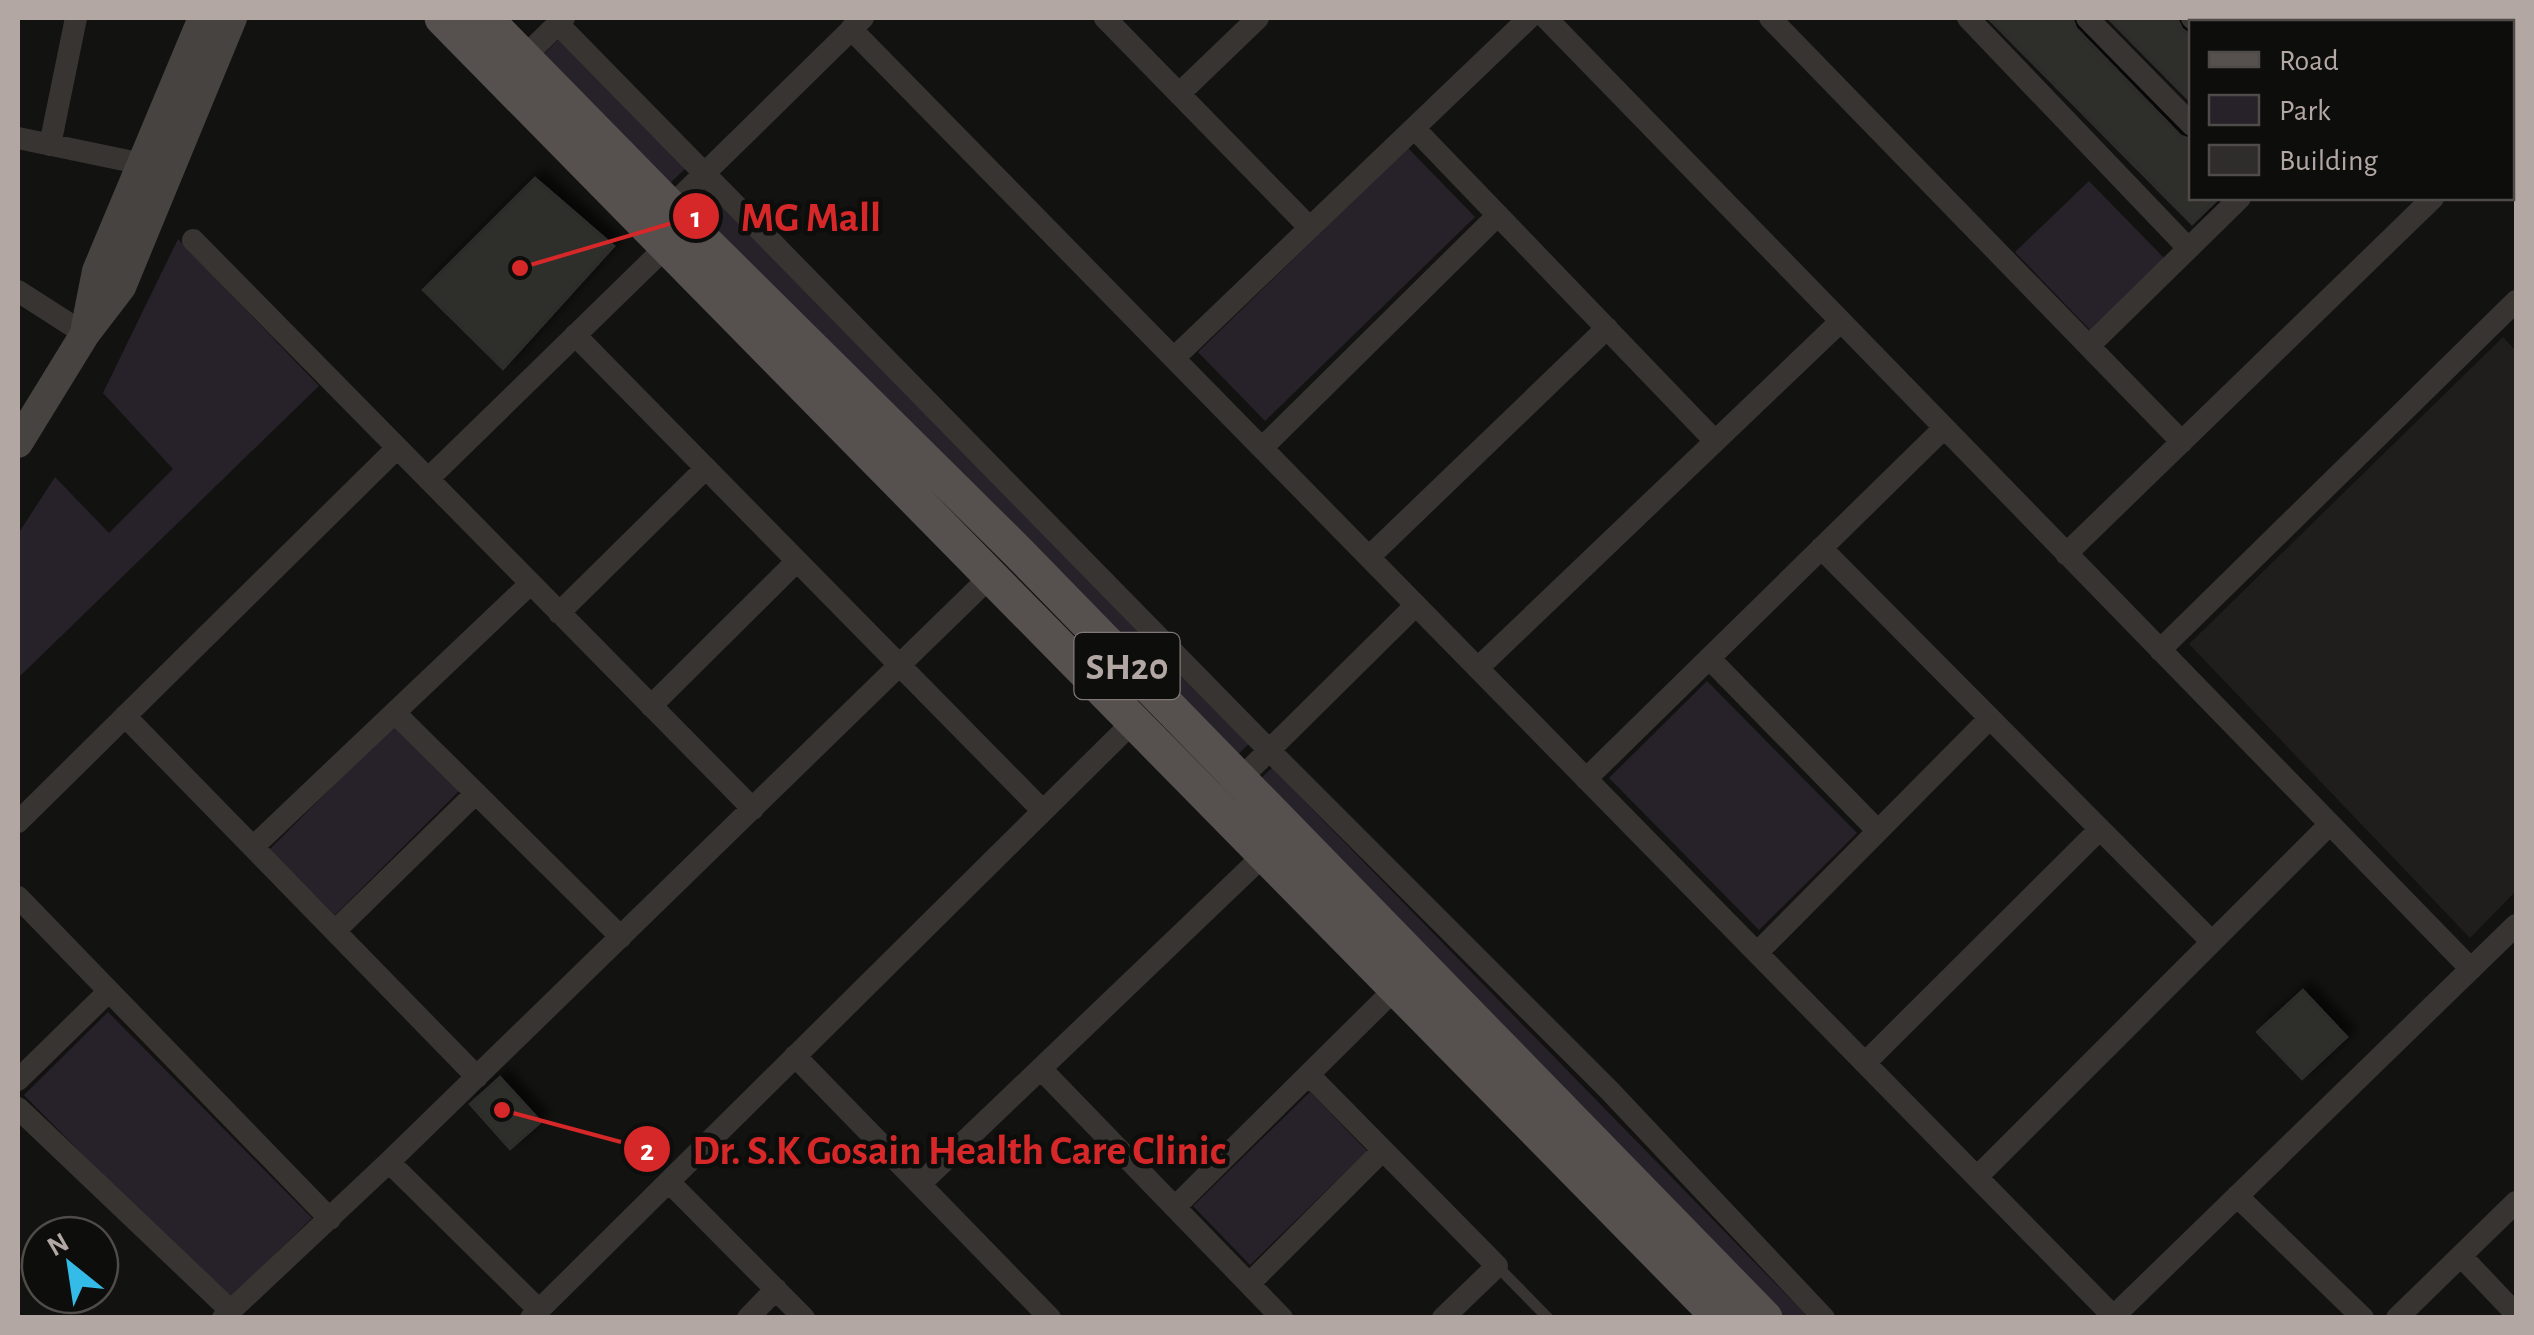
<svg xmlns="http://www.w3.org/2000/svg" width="2534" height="1335" viewBox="0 0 2534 1335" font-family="'Alegreya Sans',sans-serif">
<defs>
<filter id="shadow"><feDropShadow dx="8" dy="-8" stdDeviation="5" flood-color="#0009"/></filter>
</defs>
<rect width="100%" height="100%" fill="#121211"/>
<path fill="#1f1e1d" d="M2503 337 2516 351V891L2470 938 2189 644Z"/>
<path fill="#27222a" d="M559 39 686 168 667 186 540 58Z
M1408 148 1475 217 1265 421 1198 352Z
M2089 181 2166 260 2091 331 2015 252Z
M705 186 1251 742 1232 760 687 204Z
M178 239 319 386 18 678V534L55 477 109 533 173 469 103 393Z
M1707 681 1857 833 1759 930 1609 778Z
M394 725 460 790 335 915 269 850Z
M1272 768 1808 1317H1773L1254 785Z
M108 1012 312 1218 227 1301 24 1095Z
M1310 1092 1367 1151 1250 1265 1193 1206Z"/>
<path fill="#2e2d2c" stroke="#2e2d2b" stroke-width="2.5" filter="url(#shadow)" d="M1988 18H2072L2076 28 2181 136 2192 140V198H2219L2192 224Z
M2108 18H2177L2182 29 2192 36V103Z
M535 178 614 246 503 369 423 290Z
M2303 990 2347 1037 2302 1079 2257 1032Z
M500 1077 541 1122 510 1149 470 1104Z"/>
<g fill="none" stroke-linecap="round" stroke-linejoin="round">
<path stroke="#373432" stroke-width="11" d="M1497 1266 1548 1318"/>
<path stroke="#373432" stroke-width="22" d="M1105 18 1310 228
M1546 18 2471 969
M1770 18 2182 442
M1968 18 2188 248
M2087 18 2192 125
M2192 18 2197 22
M2482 18 2487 22
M2235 22 2240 18
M2420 22 2425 18
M558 24 1270 751 1609 1090 1824 1318
M851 29 2113 1316
M2512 48 2516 53
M524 57 564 18
M1179 94 1258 18
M2512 121 2516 116
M1414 128 1715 441
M18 138 143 164
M50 145 76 18
M662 215 863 18
M193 240 753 809
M18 291 85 334
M575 335 1043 811
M2089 346 2240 198
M1174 358 1529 18
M1262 448 1498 215
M428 479 668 245
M1821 548 2212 942
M2066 554 2433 198
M1369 557 1607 328
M559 613 706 468
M2160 650 2516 301
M1709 658 1878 831
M1478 668 1840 322
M651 706 797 561
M395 713 621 937
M125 716 477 1077
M1586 779 1944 428
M1232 787 1416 605
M18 822 397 448
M253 847 530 584
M18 897 330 1219
M335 931 476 793
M1757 953 1990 718
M795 1056 1050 1318
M1865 1063 2100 829
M1041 1069 1282 1318
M1309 1075 1497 1266 1443 1318
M18 1080 109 991
M18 1108 231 1311
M389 1162 539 1310
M1977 1177 2330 824
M669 1182 804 1318
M920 1184 1265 854
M2237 1196 2363 1318
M1175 1207 1403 981
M2461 1256 2516 1314
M1249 1284 1383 1150
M223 1318 389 1162 992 575
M531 1318 1134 721
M748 1318 776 1289
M2112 1318 2516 925
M2397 1318 2516 1202"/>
<path stroke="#474340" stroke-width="30" d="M86 327 97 271 203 18
M18 443 85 334 121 287 232 18"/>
<path stroke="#56514e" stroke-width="35" d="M442 18 1720 1318
M485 18 688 225 1017 551 1765 1318"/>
</g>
<g text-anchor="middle" stroke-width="9" stroke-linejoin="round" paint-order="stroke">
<rect fill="#0d0d0c" stroke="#807976" stroke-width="2.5" x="1074.5" y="633" width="105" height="66" rx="8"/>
<g font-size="38" font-weight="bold" fill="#b2a7a3">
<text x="1127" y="679">SH20</text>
</g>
</g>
<path fill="none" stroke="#d62828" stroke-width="4" d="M520 268L696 216M502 1110L647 1149"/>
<g fill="#d62828" stroke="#0d0d0c" stroke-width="4">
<circle cx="520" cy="268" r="10"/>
<circle cx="502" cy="1110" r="10"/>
<circle cx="696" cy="216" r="25"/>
<circle cx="647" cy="1149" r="25"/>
</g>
<g font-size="30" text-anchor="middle" font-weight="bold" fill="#fff">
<text x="696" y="227">1</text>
<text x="647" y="1160">2</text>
</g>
<g font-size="42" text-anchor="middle" font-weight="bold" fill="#d62828" stroke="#0d0d0c" stroke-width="9" stroke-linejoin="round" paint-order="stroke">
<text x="811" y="231">MG Mall</text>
<text x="959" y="1164">Dr. S.K Gosain Health Care Clinic</text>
</g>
<rect width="2534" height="1335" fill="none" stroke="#b2a7a3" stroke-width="40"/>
<rect x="2189" y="20" width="325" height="180" fill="#0d0d0c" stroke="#4f4b48" stroke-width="2.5"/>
<rect x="2209" y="52" width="50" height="15" fill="#56514e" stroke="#4f4b48" stroke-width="2.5"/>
<text x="2279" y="70" font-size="30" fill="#b2a7a3">Road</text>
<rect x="2209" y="95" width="50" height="30" fill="#27222a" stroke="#4f4b48" stroke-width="2.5"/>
<text x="2279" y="120" font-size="30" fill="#b2a7a3">Park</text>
<rect x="2209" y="145" width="50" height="30" fill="#2e2d2c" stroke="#4f4b48" stroke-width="2.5"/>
<text x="2279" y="170" font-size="30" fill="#b2a7a3">Building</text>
<g transform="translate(70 1265) rotate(330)"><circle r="48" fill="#0d0d0c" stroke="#4f4b48" stroke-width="2.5"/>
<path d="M0-8L18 38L0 25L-18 38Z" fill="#35bbe7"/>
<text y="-15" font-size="28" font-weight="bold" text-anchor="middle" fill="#b2a7a3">N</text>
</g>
</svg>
